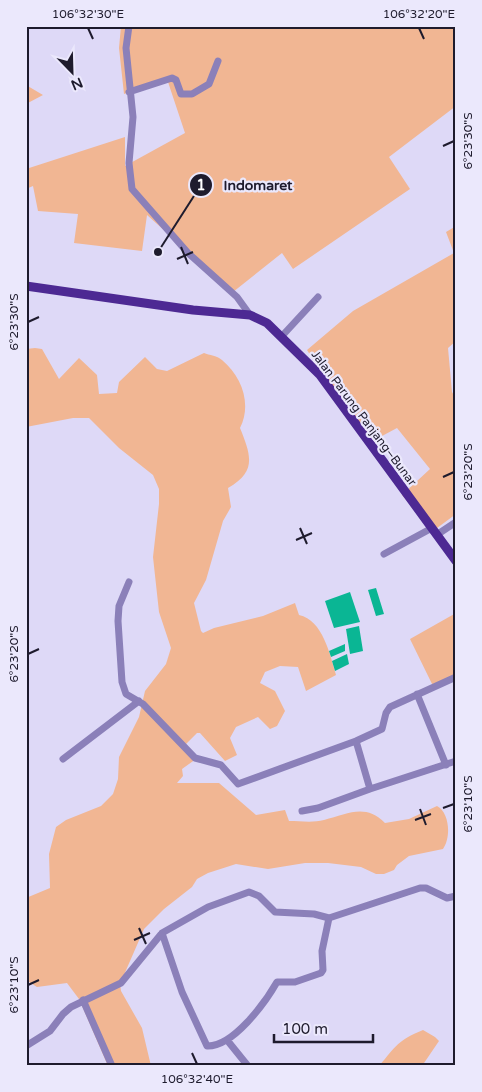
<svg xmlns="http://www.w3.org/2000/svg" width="482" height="1092" viewBox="0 0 482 1092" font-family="'Varela Round',sans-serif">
<rect width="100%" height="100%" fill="#ded9f7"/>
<path fill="#f1b693" d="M121 26H456V106L389 157 410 189 293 269 282 253 233 292 147 215 142 251 74 243 78 214 38 211 33 186 26 189V169L125 137V166L185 133 167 79 124 94 119 48Z
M26 85 43 95 26 104Z
M456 226V341L448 348 452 392 456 399V514L433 531 402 495 430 469 397 428 367 444 307 350 353 311 454 253 446 232Z
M35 348 42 349 59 379 79 358 97 375 99 394 117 393 119 382 145 357 157 369 167 371 204 353C209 355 218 356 222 360 242 377 252 404 240 428 251 455 257 472 228 488L231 507 223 521 206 580 194 603 201 631 203 633 214 628 263 616 295 603 299 615C323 620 330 655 336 675L306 691 298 667 280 666 265 672 260 683 275 691 285 711 277 726 270 729 258 717 236 727 230 738 237 755 225 761 200 733H197L185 745 196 759 182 769 183 776 177 783H219L256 815 285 810 289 821C300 821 313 823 324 820 348 814 365 803 385 823L409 819 437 806C450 813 451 838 443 849L409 856 397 865 394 870 384 874H376L361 867 328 863H305L268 869 236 864 208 873 197 879 192 887 164 909 144 929 120 984 121 991 142 1028 151 1066H108L79 999 67 983 37 987 26 980V898L50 888 49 854 56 827 66 820 101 806 113 794 118 779 119 757 139 717 145 691 166 664 171 648 159 612 153 557 159 504V489L153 475 119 448 89 418H73L26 427V349Z
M456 613V675L433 686 410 639Z
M423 1030 435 1037 439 1041 422 1066H379C397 1045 397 1041 423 1030Z"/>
<path fill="#0ab694" d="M376 588 384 614 376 616 368 590Z
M350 592 360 622 334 628 325 601Z
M359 626 363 651 350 654 346 629Z
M345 644V651L331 657 329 651Z
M347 654 349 664 335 671 332 661Z"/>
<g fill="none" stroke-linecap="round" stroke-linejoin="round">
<path stroke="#8b80b9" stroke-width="7" d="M129 26 126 48 133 117 129 163 132 189 188 253 237 297 250 315
M129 92 172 78 176 80 181 94H192L209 84 218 61
M282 336 318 297
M438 534 456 522
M384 554 432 528
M129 582 119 606 118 621 122 682 126 694 143 704 195 758 221 765 238 784 356 741 382 729 386 713 390 707 456 677
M417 694 446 765
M356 741 370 789
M63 759 139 701
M302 811 318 808 370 789 456 761
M162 933 182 992 207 1046C233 1047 265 1003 277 982H295L321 973 323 970 322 951 329 918
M83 1000 112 1066
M227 1040 248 1066
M26 1046 50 1031 63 1014 71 1007 121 983 162 933 208 907 249 892 259 896 275 912 314 914 329 918 420 888H426L447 898 456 896"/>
<path stroke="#4d2993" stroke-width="9" d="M26 286 193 310 250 315 267 323 320 375 456 561"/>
</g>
<path fill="none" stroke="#1e1b2d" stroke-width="2" d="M88 28 93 39M419 28 424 39M443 146 454 141M181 247 188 264M177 259 193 252M28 322 39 317M443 477 454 472M300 528 307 544M296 540 312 533M28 654 39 649M443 808 454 804M420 809 426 825M415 820 431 814M139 928 146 944M134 940 150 933M28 985 39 980M192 1053 197 1064"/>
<g text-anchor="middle" stroke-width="4.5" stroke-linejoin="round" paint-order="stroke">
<g font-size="12" fill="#1e1b2d" stroke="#ebe8fc">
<text transform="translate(364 418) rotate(53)" y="4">Jalan Parung Panjang–Bunar</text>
</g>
</g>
<path fill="none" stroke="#1e1b2d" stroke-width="2" d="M158 252L201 185"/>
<g fill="#1e1b2d" stroke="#ebe8fc" stroke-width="2">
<circle cx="158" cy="252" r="5"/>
<circle cx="201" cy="185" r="12"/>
</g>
<g font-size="15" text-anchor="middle" font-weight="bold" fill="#fff">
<text x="201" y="190">1</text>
</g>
<g font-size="14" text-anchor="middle" font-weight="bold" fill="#1e1b2d" stroke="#ebe8fc" stroke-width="4.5" stroke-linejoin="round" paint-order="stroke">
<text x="258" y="190">Indomaret</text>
</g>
<rect width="482" height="1092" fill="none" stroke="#ebe8fc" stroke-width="55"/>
<g transform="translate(72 72) rotate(157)" stroke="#ebe8fc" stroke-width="4" paint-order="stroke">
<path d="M0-4L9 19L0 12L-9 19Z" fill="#1e1b2d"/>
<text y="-8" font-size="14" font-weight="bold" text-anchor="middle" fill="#1e1b2d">N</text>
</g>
<path d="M274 1034v8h99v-8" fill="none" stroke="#1e1b2d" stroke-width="2.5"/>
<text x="282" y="1034" font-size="15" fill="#1e1b2d" stroke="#ebe8fc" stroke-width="4" paint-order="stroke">100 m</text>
<rect x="28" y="28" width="426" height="1036" fill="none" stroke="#1e1b2d" stroke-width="2"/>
<g font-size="12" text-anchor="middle" fill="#1e1b2d">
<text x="88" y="18">106°32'30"E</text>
<text x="419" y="18">106°32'20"E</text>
<text transform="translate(468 141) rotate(-90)" y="4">6°23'30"S</text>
<text transform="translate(14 322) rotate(-90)" y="4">6°23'30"S</text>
<text transform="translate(468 472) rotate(-90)" y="4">6°23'20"S</text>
<text transform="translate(14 654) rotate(-90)" y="4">6°23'20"S</text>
<text transform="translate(468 804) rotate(-90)" y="4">6°23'10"S</text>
<text transform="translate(14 985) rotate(-90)" y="4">6°23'10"S</text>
<text x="197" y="1083">106°32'40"E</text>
</g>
</svg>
